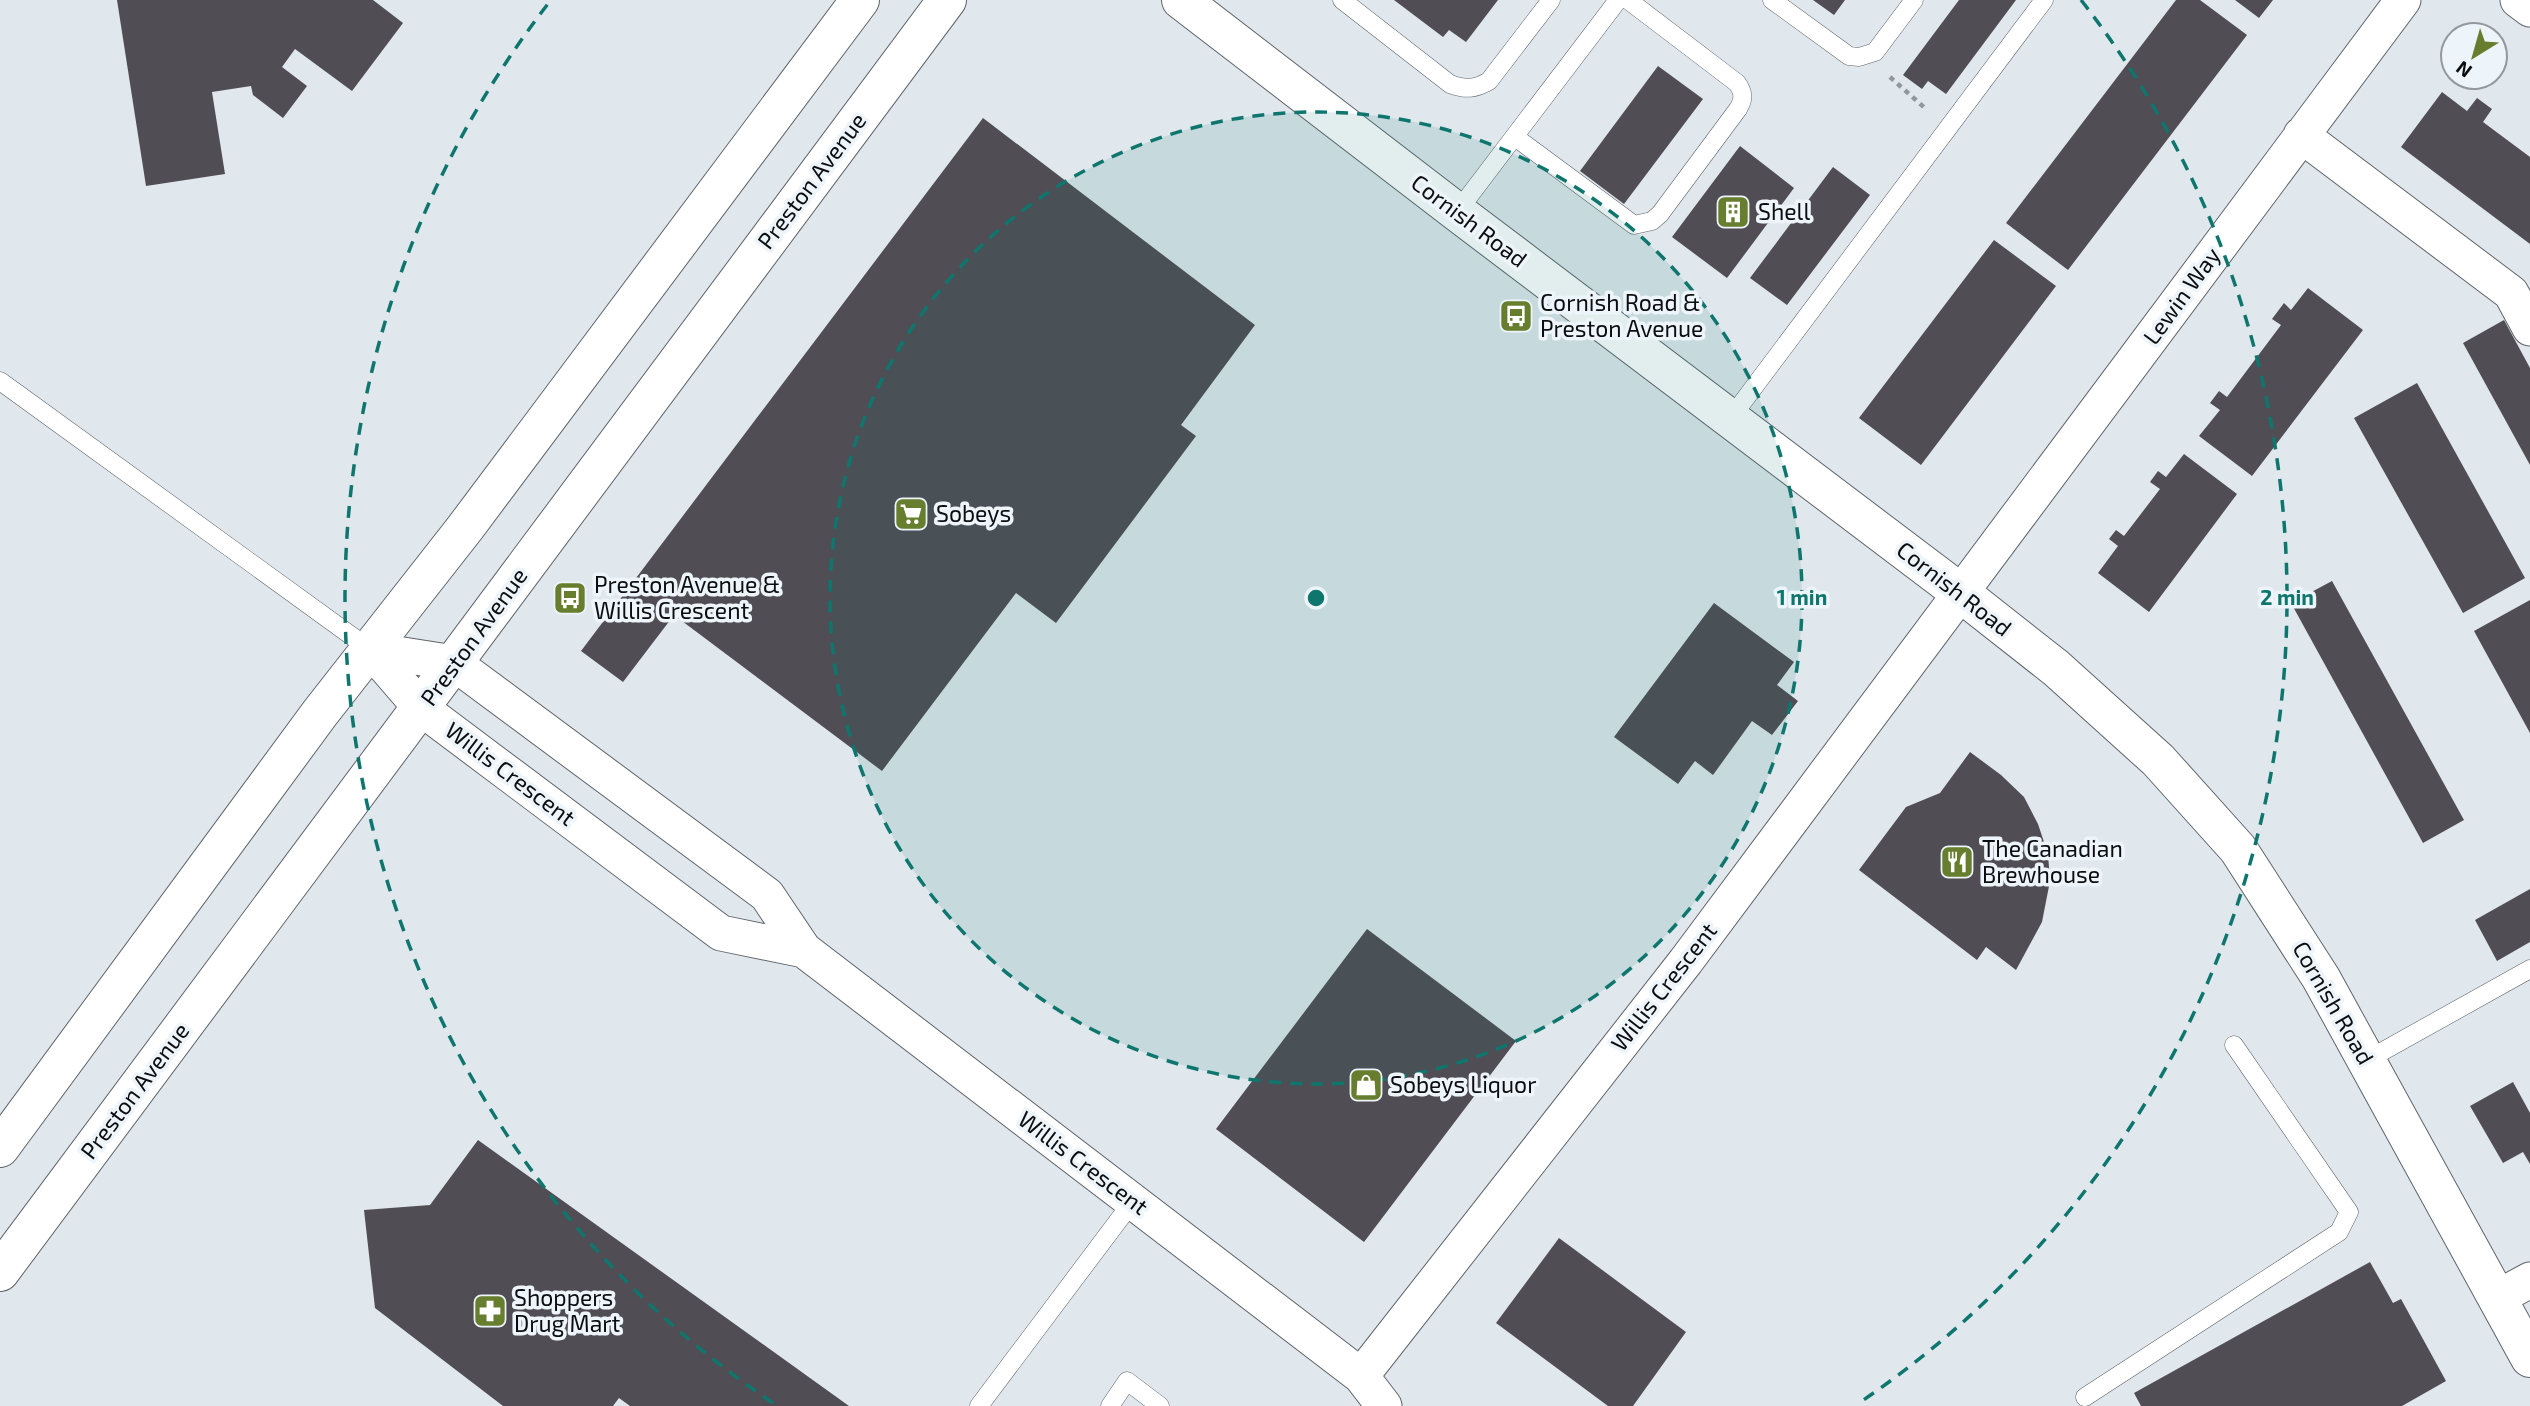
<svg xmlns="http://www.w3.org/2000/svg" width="2530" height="1406" viewBox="0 0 2530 1406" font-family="'Exo 2',sans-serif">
<rect width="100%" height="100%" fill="#e0e7ed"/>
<path fill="#514d54" d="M117 0H373L403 23 352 91 295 49 282 67 307 86 283 118 253 95 251 86 212 92 225 174 146 186Z
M1394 0H1498L1466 42 1449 30 1443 37Z
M1813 0H1845L1834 15Z
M1959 0H2016L1946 94 1928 81 1922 89 1903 75Z
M2176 0H2200L2247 35 2068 270 2006 223Z
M2235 0H2273L2259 18Z
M1658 66 1703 99 1624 204 1580 171Z
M2442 92 2467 111 2477 98 2492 109 2483 122 2530 157V244L2401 147Z
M983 118 1255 325 1181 425 1196 436 1056 623 1016 593 882 771 674 615 623 682 581 651Z
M1740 146 1794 188 1727 278 1672 237Z
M1833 167 1870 195 1787 305 1750 278Z
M1994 240 2056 286 1921 465 1859 418Z
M2308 288 2363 330 2252 476 2199 436 2220 410 2210 403 2219 391 2227 397 2281 325 2272 319 2284 303 2291 310Z
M2504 320 2530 368V465L2463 343Z
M2417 383 2525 578 2463 613 2354 418Z
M2184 454 2237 494 2149 612 2098 573 2118 546 2109 539 2116 530 2124 536 2160 489 2150 482 2158 471 2166 477Z
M2332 581 2464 820 2423 843 2291 603Z
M2530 600V733L2474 631Z
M1714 603 1794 662 1777 685 1798 701 1772 735 1752 721 1713 775 1695 761 1678 784 1614 737Z
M1970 752 2001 775 2024 797 2038 824 2048 854 2050 881 2042 922 2016 970 1986 947 1977 960 1859 870 1906 807 1940 793Z
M2530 889V942L2497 961 2475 920Z
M1367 929 1516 1041 1364 1242 1216 1129Z
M2513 1082 2530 1113V1164L2523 1152 2503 1163 2470 1106Z
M478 1140 849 1406H630L619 1398 613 1406H503L375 1308 364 1210 430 1205Z
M1559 1238 1686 1332 1633 1406H1608L1496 1323Z
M2370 1262 2393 1303 2401 1299 2446 1381 2402 1406H2141L2134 1393Z"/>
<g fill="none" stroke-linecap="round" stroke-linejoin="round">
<defs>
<path id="lane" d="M1342 0 1450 84C1466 90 1475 89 1489 81L1551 0
M1772 0 1849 56 1859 57 1875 52 1914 0
M1515 137 1634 225 1652 221 1660 214 1738 109C1744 99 1744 93 1737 83L1628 0
M1457 212 1618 0
M0 381 371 650
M1730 419 2044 0
M2367 1060 2530 969
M2085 1397 2339 1232 2349 1212 2234 1045
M979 1406 1133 1201
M1110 1406 1127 1381 1160 1406"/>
<path id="street" d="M2518 0 2530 9
M2301 135 2511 293 2530 328
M371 650 454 663 767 895 804 950 1361 1376 1384 1406
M371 650 421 708 721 933 804 950
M2497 1298 2530 1280
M1361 1376 1686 961 2403 0"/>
<path id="secondary" d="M1181 0 1457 212 1962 594 2056 668 2158 760 2238 849 2321 978 2530 1358
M0 1148 320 713 465 528 860 0
M0 1272 947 0"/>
</defs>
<use href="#lane" stroke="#5f656a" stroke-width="19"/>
<use href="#street" stroke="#5f656a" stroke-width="37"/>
<use href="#secondary" stroke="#5f656a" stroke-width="40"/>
<path stroke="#92979b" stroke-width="4.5" stroke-dasharray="5 5" stroke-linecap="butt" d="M1890 77 1926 109"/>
<use href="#lane" stroke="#fff" stroke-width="18"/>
<use href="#street" stroke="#fff" stroke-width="35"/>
<use href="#secondary" stroke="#fff" stroke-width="38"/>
</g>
<circle cx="1316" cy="598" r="486" fill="#0f766e" fill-opacity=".12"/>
<g fill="none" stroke="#0f766e" stroke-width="3.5" stroke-dasharray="12 9">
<circle cx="1316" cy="598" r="486"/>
<path d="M773 1403A971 971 0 0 1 551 0M2081 0A971 971 0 0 1 1859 1403"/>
</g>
<defs>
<symbol id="building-square" viewBox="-11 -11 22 22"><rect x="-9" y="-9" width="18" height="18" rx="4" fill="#687e2f" stroke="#edf4fa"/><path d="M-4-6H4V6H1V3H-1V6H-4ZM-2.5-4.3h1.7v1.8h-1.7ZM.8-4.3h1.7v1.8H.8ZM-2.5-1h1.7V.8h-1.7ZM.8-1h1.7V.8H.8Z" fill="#fff"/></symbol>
<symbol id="bus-square" viewBox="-11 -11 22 22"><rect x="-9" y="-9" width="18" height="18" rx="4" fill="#687e2f" stroke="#edf4fa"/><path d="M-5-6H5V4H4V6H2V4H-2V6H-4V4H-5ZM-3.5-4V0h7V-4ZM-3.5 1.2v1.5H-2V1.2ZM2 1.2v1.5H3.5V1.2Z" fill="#fff"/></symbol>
<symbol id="supermarket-square" viewBox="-11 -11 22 22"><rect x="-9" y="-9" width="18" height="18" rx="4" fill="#687e2f" stroke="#edf4fa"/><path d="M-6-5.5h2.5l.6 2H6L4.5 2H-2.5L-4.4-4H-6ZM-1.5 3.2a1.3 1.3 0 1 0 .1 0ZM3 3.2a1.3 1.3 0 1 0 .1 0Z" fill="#fff"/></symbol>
<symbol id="restaurant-square" viewBox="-11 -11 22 22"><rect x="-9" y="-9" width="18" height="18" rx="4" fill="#687e2f" stroke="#edf4fa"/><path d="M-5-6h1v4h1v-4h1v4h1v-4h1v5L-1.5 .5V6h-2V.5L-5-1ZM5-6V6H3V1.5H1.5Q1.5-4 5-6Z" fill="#fff"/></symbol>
<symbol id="shop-square" viewBox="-11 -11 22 22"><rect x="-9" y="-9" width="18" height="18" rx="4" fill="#687e2f" stroke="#edf4fa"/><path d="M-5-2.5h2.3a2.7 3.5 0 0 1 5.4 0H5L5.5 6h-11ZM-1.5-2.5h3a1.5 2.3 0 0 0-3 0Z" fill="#fff"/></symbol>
<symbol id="pharmacy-square" viewBox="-11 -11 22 22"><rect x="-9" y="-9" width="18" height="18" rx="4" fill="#687e2f" stroke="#edf4fa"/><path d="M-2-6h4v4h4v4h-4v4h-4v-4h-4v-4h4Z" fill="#fff"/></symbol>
</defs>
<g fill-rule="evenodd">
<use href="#building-square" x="1714" y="193" width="38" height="38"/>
<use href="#bus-square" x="1497" y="297" width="38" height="38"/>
<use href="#supermarket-square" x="892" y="495" width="38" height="38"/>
<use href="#bus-square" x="551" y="579" width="38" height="38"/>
<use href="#restaurant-square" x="1938" y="843" width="38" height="38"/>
<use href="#shop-square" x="1347" y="1066" width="38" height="38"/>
<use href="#pharmacy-square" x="471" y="1292" width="38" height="38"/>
</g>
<g text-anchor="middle" stroke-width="7" stroke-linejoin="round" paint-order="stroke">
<g font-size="23" fill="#0b0d0f" stroke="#edf4fa">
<text transform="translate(812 181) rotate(-53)" y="8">Preston Avenue</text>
<text transform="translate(1469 221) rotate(37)" y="8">Cornish Road</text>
<text transform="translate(2182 296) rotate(-54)" y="8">Lewin Way</text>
<text transform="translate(1954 589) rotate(38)" y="8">Cornish Road</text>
<text transform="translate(474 637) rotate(-54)" y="8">Preston Avenue</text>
<text transform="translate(510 774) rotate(37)" y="8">Willis Crescent</text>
<text transform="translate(1664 987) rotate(-52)" y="8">Willis Crescent</text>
<text transform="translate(2333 1003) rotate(60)" y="8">Cornish Road</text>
<text transform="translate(135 1091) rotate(-53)" y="8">Preston Avenue</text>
<text transform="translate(1083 1163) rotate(37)" y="8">Willis Crescent</text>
</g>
<g font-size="23" fill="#0b0d0f" stroke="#edf4fa" text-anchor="start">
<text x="1758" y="220">Shell</text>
<text x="1540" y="311">Cornish Road &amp;<tspan x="1540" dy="26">Preston Avenue</tspan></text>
<text x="936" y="522">Sobeys</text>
<text x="594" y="593">Preston Avenue &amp;<tspan x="594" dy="26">Willis Crescent</tspan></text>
<text x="1982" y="857">The Canadian<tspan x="1982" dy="26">Brewhouse</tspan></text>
<text x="1390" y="1093">Sobeys Liquor</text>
<text x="514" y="1306">Shoppers<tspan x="514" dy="26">Drug Mart</tspan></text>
</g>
</g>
<circle cx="1316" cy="598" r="10" fill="#0f766e" stroke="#edf4fa" stroke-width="3.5"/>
<g font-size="21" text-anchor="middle" font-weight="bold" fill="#0f766e" stroke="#edf4fa" stroke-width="7" stroke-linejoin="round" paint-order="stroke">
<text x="1802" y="605">1 min</text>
<text x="2287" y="605">2 min</text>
</g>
<g transform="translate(2474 56) rotate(217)"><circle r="33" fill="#edf4fa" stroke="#93989c" stroke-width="2"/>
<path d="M0-5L12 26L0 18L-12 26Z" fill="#687e2f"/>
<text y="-10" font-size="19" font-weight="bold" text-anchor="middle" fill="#0b0d0f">N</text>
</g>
</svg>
